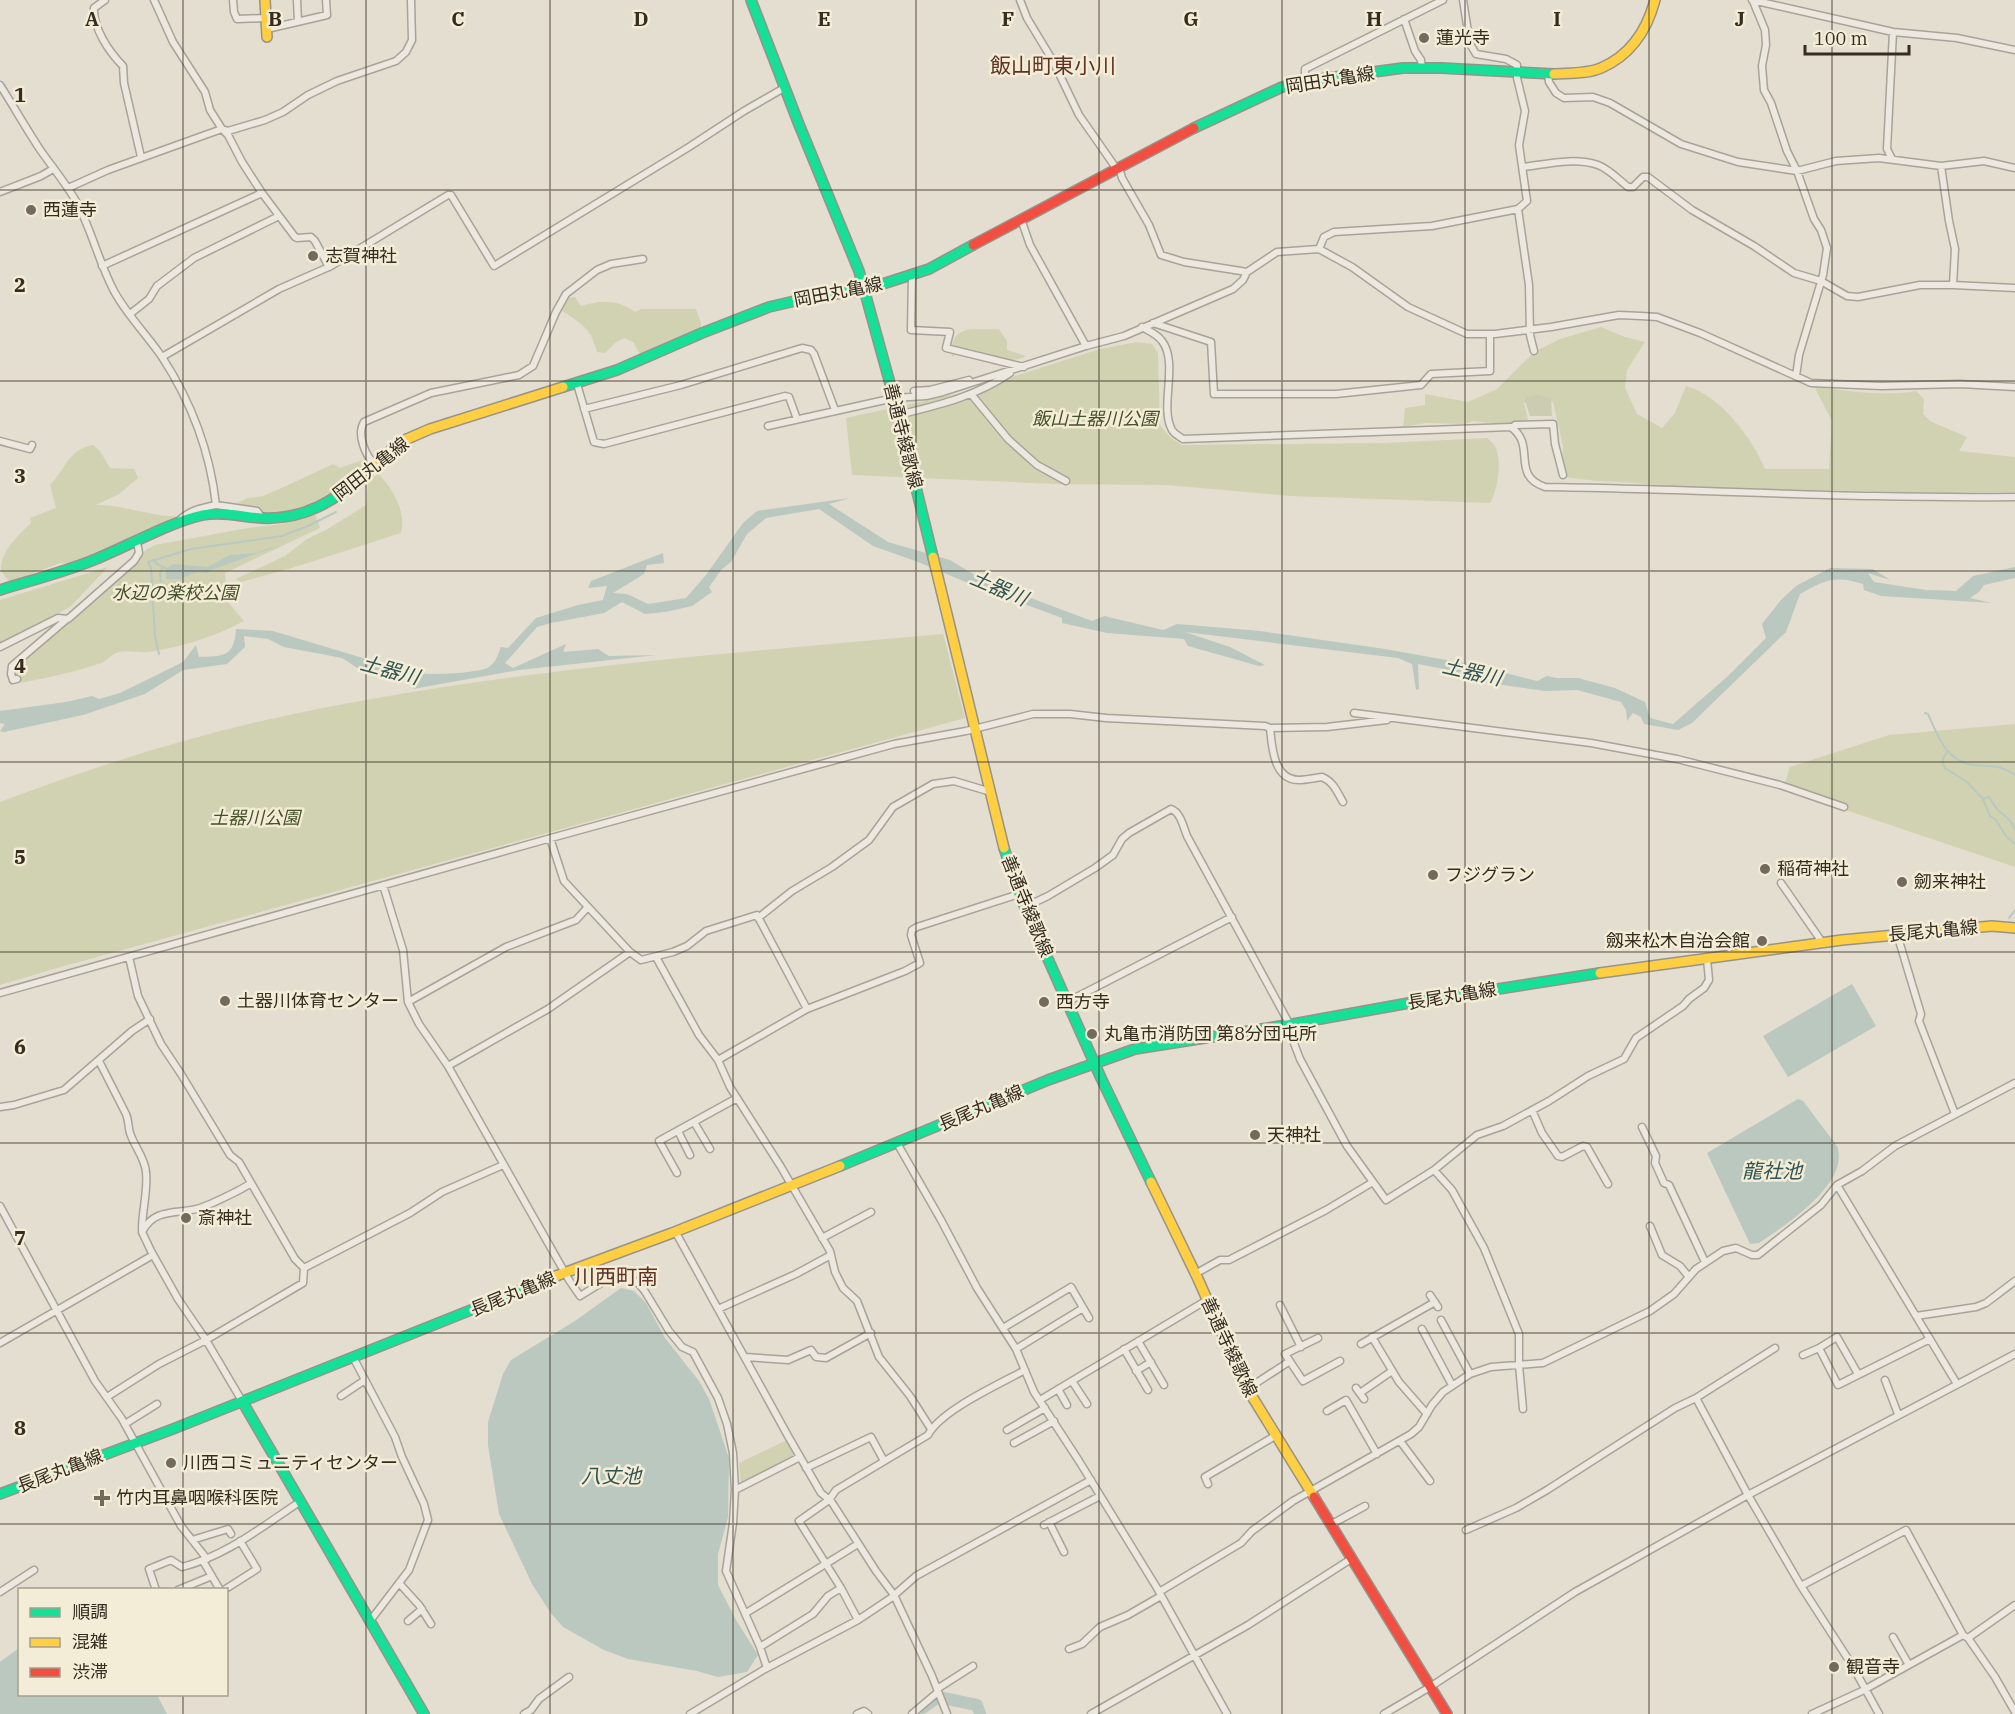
<svg xmlns="http://www.w3.org/2000/svg" width="2015" height="1714" viewBox="0 0 2015 1714" font-family="'IBM Plex Serif','Noto Sans JP',serif">
<rect width="100%" height="100%" fill="#e3decf"/>
<path fill="#d0d2b2" d="M575 297 581 306C602 300 617 299 635 312L641 309H696L701 323V329L640 354 633 342 624 338 615 343 605 353 597 352C595 346 593 339 590 334 585 325 567 313 558 309L565 298Z
M1601 327 1625 337 1645 342 1627 370 1625 388 1637 414 1662 428 1675 413 1686 386C1719 394 1753 439 1765 469H1829L1832 421 1814 386C1848 391 1882 397 1916 391L1924 399 1923 414 1930 421 1967 437 1959 451 2015 457V492L1939 493 1816 490 1793 492 1690 487C1675 489 1662 485 1647 484 1618 481 1589 482 1561 476L1563 446 1553 402 1538 398 1524 403 1528 420 1512 424H1500L1473 421 1465 424 1426 423 1403 427 1405 408 1425 405V394L1468 402 1497 389 1534 352 1560 339Z
M971 329H999L1007 341V350L1026 356C1013 366 977 354 961 351L952 357C951 341 954 332 971 329Z
M1137 342 1152 344 1158 353 1160 425 1171 438 1182 445 1385 443 1487 438C1489 440 1492 442 1494 445 1503 457 1498 490 1490 503L1291 496 1166 485 1055 484 852 475 846 418 965 392 1100 349Z
M93 445 100 451 110 468 134 469 138 478 119 494 96 505C124 504 152 518 181 516L151 532 128 538 108 551 70 564 60 563 10 582C7 578 2 574 1 570 0 551 20 534 31 523L30 518 56 508 50 485C66 469 67 450 93 445Z
M365 459 368 463C335 507 286 525 234 505L247 498 263 496 286 486 333 464 340 468Z
M378 473C392 488 407 512 401 533L295 567 241 582 236 579 285 556 307 539 326 530 366 505 368 484Z
M315 514 320 528 225 573 227 601 244 621C214 637 181 647 148 652 137 653 126 649 116 653 110 655 107 661 101 663 75 672 47 678 20 683L13 678V667L147 549 155 545 248 528 283 524Z
M108 567 71 606 12 641 0 642V600Z
M943 634 965 718 57 968 0 985V802C83 771 167 743 253 723 479 671 713 655 943 634Z
M2015 724V867L1783 789 1790 767 1889 735Z
M787 1440 794 1455 792 1458 741 1483 739 1463Z"/>
<path fill="#cbccb2" d="M1538 395 1551 399 1552 416H1530L1525 401 1526 397Z"/>
<path fill="#bac8c0" d="M850 498 829 504 888 542 950 560 983 580 1092 621 1104 616 1163 630 1177 624 1260 631 1385 649 1474 665 1537 681 1547 676 1557 678H1578L1615 688 1645 702 1650 718 1673 724 1728 676 1766 638 1762 624 1781 600 1796 586 1830 568 1873 569 1890 580 1868 573 1874 582 1926 590 1956 591 1973 576 2015 567V578L1984 585 1980 591 1970 598 1992 603 1881 596 1864 590 1863 584C1834 575 1825 580 1800 594L1786 632 1692 723 1678 730 1644 724 1641 717 1633 713 1627 721 1626 710 1621 702 1577 690 1545 691 1460 679 1449 670 1418 664 1419 689 1416 690 1412 664 1398 658 1185 632 1230 647 1265 665 1259 666 1188 646 1184 639 1107 633 1062 623V618L973 585 918 562 873 546 819 509 766 518 747 534 731 562 722 569 709 587 712 592 692 606 665 612 645 614 622 602 604 613 551 623 537 627 505 663 513 668 566 644 563 652 598 649 609 656 656 655 519 670 413 689 416 683 392 676 389 679 359 669 342 658 284 647 268 639 244 636 245 647 227 664 183 670 145 694 83 715 4 732 0 731 5 724 0 723V711L66 702 92 696 99 699 120 693 183 662 196 645 199 657C224 656 234 657 236 629L273 631 413 673C427 675 478 674 489 667 496 662 498 655 501 647L508 648 536 618 578 605 603 600 607 586 588 588 591 581 663 553 664 563 647 565 644 574 613 593 627 594 648 604 686 598 706 575 743 523 757 511Z
M272 547 273 548 211 570 208 573 197 572 180 579H166V569L173 564 208 567 230 555 257 553Z
M1852 984 1876 1026 1788 1077 1763 1036Z
M1798 1099 1803 1101 1837 1146C1851 1183 1784 1226 1759 1243L1750 1244 1707 1153Z
M621 1288 634 1291 646 1303 665 1338 699 1381 709 1399 729 1458 728 1517 718 1554V1585L736 1620 758 1655 747 1672 718 1677 697 1671 628 1659 604 1650 563 1627 550 1612 532 1584 499 1514 488 1445V1422L503 1374 511 1360 575 1321Z
M19 1648 20 1694 157 1695 167 1714H0V1662Z"/>
<g fill="none" stroke-linecap="round" stroke-linejoin="round">
<path stroke="#bac8c0" stroke-width="2" d="M153 560 157 564 167 569
M163 567 160 572 161 586 172 594
M159 654 155 637 151 568 148 562 191 549 282 536 308 526 336 512
M1925 713 1928 714C1938 736 1946 762 1974 765 1992 767 1999 764 2015 775
M1947 752C1943 758 1941 762 1945 768L1967 782 1983 799 1989 797C1992 801 1994 806 1998 810 2006 818 2010 817 2015 830
M1983 799 1990 816 1996 820 2006 836 2015 844
M2009 918 2015 910"/>
<path stroke="#bac8c0" stroke-width="12" d="M923 1708 938 1697 977 1705 980 1714"/>
<defs>
<path id="street" d="M105 0 94 8C93 28 109 52 123 66L124 83 141 157
M154 0 173 42 205 92 210 110 222 129 228 135 242 162 262 193 295 237 297 238 311 237 315 241 329 267
M233 0 234 12 237 19 266 18
M297 0 298 22
M1020 0 1027 18 1053 61 1079 115 1116 168
M1752 0 1893 32 1957 38 2015 50
M1753 1 1765 30 1766 45 1762 66 1764 90 1771 103 1787 151 1797 171 1814 219 1821 230 1827 248 1823 275 1799 355 1796 376
M1404 19 1415 51 1421 60 1422 68
M267 29 327 15 326 0
M1548 74 1549 82 1556 93 1564 98 1593 97 1610 103 1681 144 1738 162 1797 171 1836 161 1879 158 1941 166 1984 161 2015 168
M1305 81V69L1443 0
M0 85C14 107 27 130 41 151 53 168 67 185 77 203 92 231 99 263 114 291 127 315 147 335 162 357 192 403 210 451 216 505 201 508 187 511 178 522
M1892 159 1887 149 1893 32
M1941 166 1949 221 1955 249 1953 285 2015 288
M1119 167 1122 178 1149 225 1161 255 1184 262 1247 272
M1523 167C1547 164 1575 157 1598 165 1609 169 1619 180 1628 187H1633L1643 177H1648L1692 210 1754 246 1794 273 1821 281 1847 296 1858 297 1920 285H1953
M68 188 108 170 205 135 222 129 228 131 265 120 283 112 308 95 337 81 396 61 406 52 412 40 411 0
M0 192 41 176 53 169
M1518 209 1529 285 1530 335 1534 351
M1021 219 1030 245 1086 346 1124 336 1233 289 1243 280 1247 272 1277 252 1319 249 1352 267 1408 307 1467 334H1495L1551 327 1619 315 1641 316 1657 317 1700 333 1811 383 1881 386 1960 384 2015 387
M1319 249 1324 237 1334 232 1432 226 1518 209 1527 201 1519 145 1525 111 1517 78V65L1506 59 1476 54 1470 44 1463 0
M102 266 262 193
M912 275 911 330 950 332 946 348 1024 367
M130 314 149 299 157 286 194 258 279 216
M1153 323 1211 342 1214 394H1336L1421 385 1431 374 1490 371V334
M1142 327C1149 331 1157 334 1162 341 1179 363 1159 407 1172 430 1175 435 1179 436 1183 439L1511 427C1537 446 1510 475 1545 487 1702 489 1858 499 2015 497
M162 357 279 289 331 266 448 195H451L494 266 689 147 744 111 784 88
M577 384 594 442 604 444 785 396 789 397 797 419
M914 391 930 390 969 380
M971 394 1008 439 1037 465 1066 481
M584 409 681 385 802 348 811 350 814 354 835 410
M906 413C943 404 978 395 1010 373
M768 426 894 398 926 396 943 392 1086 346
M1512 428 1515 425 1553 424 1555 444 1563 475
M0 441 30 449 32 445
M375 465C366 456 356 435 364 422L431 393 519 375 533 366 556 312 566 294 597 270 611 264 643 259
M216 505 257 511 260 515 259 518
M0 647 58 618 68 619 134 561 139 553 137 542
M17 679 13 680 11 674 12 666 67 619
M1354 713 1591 743 1677 759 1780 785 1844 807
M1270 728 1327 727 1387 720
M550 838 564 881 630 952 641 960 673 952 687 946 706 931 757 915 807 1009
M1781 883 1822 942
M383 885 403 950 408 1002 419 1024 448 1066 569 1280 580 1296 611 1277 624 1276 637 1282 644 1290 669 1331 682 1347 693 1352 718 1398 727 1424 733 1453 735 1490 733 1523 726 1571 760 1647 767 1668
M1025 907 1048 896 1095 868 1113 855 1122 839 1129 833 1171 809C1181 813 1183 826 1187 836L1290 1025
M758 918 792 891 832 867 869 840 893 807 933 784 954 781 991 792
M1897 934 1921 1014 1919 1021 1955 1114
M656 957 699 1035 718 1060 730 1087 781 1167 830 1251 835 1272 843 1288 857 1301 879 1357 910 1396 931 1429
M0 993 551 838 894 744 966 731 1033 714H1070L1106 718 1265 726 1270 728C1272 746 1273 779 1298 780 1306 780 1314 778 1322 777 1334 782 1337 792 1343 802
M408 1002 506 947 576 920 587 908
M1067 1002 1232 917
M1287 1025 1300 1059 1347 1146 1373 1182
M718 1060 807 1009 905 971 920 963 911 935 912 930 917 927 1019 894
M99 1061 126 1114C129 1121 128 1127 130 1133 134 1146 145 1158 146 1172 148 1191 142 1211 142 1229
M448 1066 548 1009 630 952
M0 1107 14 1105 64 1090 132 1031 150 1019
M1532 1110 1542 1133 1558 1156 1562 1157 1583 1146 1587 1147 1608 1184
M694 1122 710 1149
M1642 1127 1656 1156 1655 1163 1664 1183 1669 1185 1705 1262
M678 1131 690 1155
M897 1143 941 1220 977 1288 1016 1349 1034 1392 1079 1461 1157 1588 1227 1714
M1434 1170 1452 1190 1484 1248 1519 1334V1365L1523 1409
M677 1173 659 1141 737 1098
M1837 1185 1957 1384
M0 1206 95 1381 122 1419 181 1526 207 1559
M1650 1226 1662 1255 1680 1266 1689 1277
M675 1231 788 1436 821 1493 831 1501 876 1571 894 1595 932 1676 947 1714
M822 1238 871 1212
M304 1268 410 1213 442 1192 503 1165
M1195 1274 1220 1260H1229L1326 1210 1373 1182 1386 1200 1434 1170 1477 1135 1503 1126 1549 1101 1588 1076 1624 1059 1636 1038 1683 1006 1689 999 1704 988 1709 980 1707 959
M1430 1295 1438 1307
M1280 1305 1301 1347
M718 1309 796 1274 831 1255
M1916 1316 1976 1307 1986 1303 2015 1281
M1441 1320 1470 1374
M1003 1328 1071 1287 1089 1318
M1422 1329 1452 1385
M1372 1337 1399 1382 1427 1414
M1318 1338 1285 1354 1303 1381 1340 1361
M1138 1341 1164 1385
M0 1343 153 1255
M1361 1344 1435 1302
M1016 1349 1083 1308
M1124 1349 1148 1390
M1803 1355 1819 1348
M353 1357 395 1437 402 1457 424 1504 428 1520 409 1570 370 1621
M745 1357 788 1360 811 1350 816 1357 826 1358 871 1333
M1136 1371 1151 1362
M1858 1374 1837 1337 1819 1348 1838 1385 1930 1339
M1885 1380 1898 1414
M1072 1381 1087 1404
M1356 1388 1364 1399
M1058 1389 1067 1405
M1247 1389 1290 1361
M1360 1393 1392 1371
M341 1396 365 1380
M107 1397 159 1364 206 1340 303 1283 304 1268 295 1259 239 1162 230 1155 181 1074 161 1044 138 996 129 957
M1696 1398 1748 1495 1801 1586 1852 1665 1879 1714
M1040 1400 1207 1300
M242 1401 206 1340 178 1299 151 1251 142 1232C154 1208 176 1214 196 1209 206 1207 243 1189 251 1183
M1327 1411 1346 1400 1377 1454
M125 1424 157 1404
M1007 1430 1045 1408
M1400 1441 1430 1481
M1014 1443 1054 1421
M806 1468 871 1437 884 1461
M1208 1484 1205 1477 1275 1436
M735 1490 800 1457
M1049 1522 1064 1552
M1044 1525 1100 1496
M1330 1525 1365 1506
M1466 1530 1516 1508 1547 1490 1675 1408 1696 1398 1775 1348
M192 1540 228 1529 231 1534
M203 1561 220 1590
M399 1583 419 1605 431 1624
M1801 1586 1906 1530 1963 1635 1968 1638 1995 1677 2015 1712
M156 1590 149 1569 171 1560 182 1567C226 1556 263 1526 301 1501
M178 1590 212 1576
M224 1590 257 1569 240 1541
M0 1592 34 1570
M1159 1592 1241 1543 1252 1531 1293 1501 1411 1434 1419 1427 1432 1405 1443 1392 1470 1374 1491 1367 1543 1363 1650 1311 1674 1294 1696 1269 1723 1251 1736 1248 1752 1255H1758L1821 1205 1837 1185 1862 1171 1895 1146 1914 1136 2015 1083
M746 1613 858 1544
M858 1620 841 1588 799 1521 829 1500 836 1490 928 1435C941 1410 1000 1384 1025 1370
M408 1621 422 1609
M1893 1637 1909 1665
M1968 1638 2015 1605
M760 1647 813 1614 828 1596 841 1588
M1069 1649 1082 1644 1100 1627 1128 1615 1161 1596
M937 1689 973 1666
M524 1714 531 1710 539 1699 569 1677
M690 1714 765 1669 858 1620 891 1598 916 1576 1091 1480
M857 1714 864 1711 868 1714
M912 1714 938 1692
M1091 1714 1248 1625 1351 1559
M1384 1714 1430 1687 1575 1592 1748 1495 2015 1354
M1812 1714 1862 1691 1963 1635"/>
<path id="fast" d="M751 0 798 122 859 271 894 398 933 557
M1194 128 1282 87 1306 81 1403 68H1441L1554 74
M563 387 617 370 702 333 769 307 812 297 864 290 929 269 973 245
M0 590C32 580 65 572 96 559 128 546 170 522 203 515 222 511 243 517 262 518 304 520 335 501 365 474
M1004 848 1019 894 1101 1078 1151 1182
M840 1166 1048 1080 1135 1049 1287 1025 1409 1003 1600 973
M242 1401 424 1714
M0 1494 173 1429 556 1276"/>
<path id="slow" d="M265 0 267 37
M1554 74C1569 73 1587 74 1601 68 1631 55 1647 30 1655 0
M365 474 400 442 430 429 563 387
M933 557 1004 848
M1600 973 1842 940 1992 926 2015 928
M1151 1182 1198 1279 1245 1385 1314 1497
M556 1276 672 1233 840 1166"/>
<path id="jam" d="M973 245 1194 128
M1314 1497 1447 1714"/>
</defs>
<use href="#street" stroke="#a8a398" stroke-width="9"/>
<use href="#fast" stroke="#989288" stroke-width="12"/>
<use href="#slow" stroke="#989288" stroke-width="12"/>
<use href="#jam" stroke="#989288" stroke-width="12"/>
<use href="#street" stroke="#ece8df" stroke-width="6"/>
<use href="#fast" stroke="#16e098" stroke-width="9"/>
<use href="#slow" stroke="#ffcf43" stroke-width="9"/>
<use href="#jam" stroke="#f24e42" stroke-width="9"/>
</g>
<path fill="none" stroke="#362c20" stroke-width="1.5" stroke-opacity="0.55" d="M183 0V1590M366 0V1714M550 0V1714M733 0V1714M916 0V1714M1099 0V1714M1282 0V1714M1465 0V1714M1649 0V1714M1832 0V1714M0 190H2015M0 381H2015M0 571H2015M0 762H2015M0 952H2015M0 1143H2015M0 1333H2015M0 1524H2015M183 1694V1714"/>
<g fill="#736a5d" stroke="#f3ecd6" stroke-width="2">
<circle cx="1424" cy="38" r="6"/>
<circle cx="31" cy="210" r="6"/>
<circle cx="313" cy="256" r="6"/>
<circle cx="1765" cy="869" r="6"/>
<circle cx="1433" cy="875" r="6"/>
<circle cx="1902" cy="882" r="6"/>
<circle cx="1762" cy="941" r="6"/>
<circle cx="225" cy="1001" r="6"/>
<circle cx="1044" cy="1002" r="6"/>
<circle cx="1092" cy="1034" r="6"/>
<circle cx="1255" cy="1135" r="6"/>
<circle cx="186" cy="1218" r="6"/>
<circle cx="171" cy="1463" r="6"/>
<path d="M99 1489h6v6h6v6h-6v6h-6v-6h-6v-6h6z"/>
<circle cx="1834" cy="1667" r="6"/>
</g>
<g text-anchor="middle" stroke-width="5" stroke-linejoin="round" paint-order="stroke">
<g font-size="18" fill="#362c20" stroke="#f3ecd6" text-anchor="start">
<text x="1436" y="44">蓮光寺</text>
<text x="43" y="216">西蓮寺</text>
<text x="325" y="262">志賀神社</text>
<text x="1777" y="875">稲荷神社</text>
<text x="1445" y="881">フジグラン</text>
<text x="1914" y="888">劒来神社</text>
<text x="1750" y="947" text-anchor="end">劔来松木自治会館</text>
<text x="237" y="1007">土器川体育センター</text>
<text x="1056" y="1008">西方寺</text>
<text x="1104" y="1040">丸亀市消防団 第8分団屯所</text>
<text x="1267" y="1141">天神社</text>
<text x="198" y="1224">斎神社</text>
<text x="183" y="1469">川西コミュニティセンター</text>
<text x="116" y="1504">竹内耳鼻咽喉科医院</text>
<text x="1846" y="1673">観音寺</text>
</g>
<g font-size="18" fill="#362c20" stroke="#f3ecd6">
<text transform="translate(1330 80) rotate(-9)" y="6">岡田丸亀線</text>
<text transform="translate(838 292) rotate(-11)" y="6">岡田丸亀線</text>
<text transform="translate(903 436) rotate(76)" y="6">善通寺綾歌線</text>
<text transform="translate(371 469) rotate(-38)" y="6">岡田丸亀線</text>
<text transform="translate(1027 906) rotate(68)" y="6">善通寺綾歌線</text>
<text transform="translate(1933 931) rotate(-5)" y="6">長尾丸亀線</text>
<text transform="translate(1452 996) rotate(-9)" y="6">長尾丸亀線</text>
<text transform="translate(981 1108) rotate(-23)" y="6">長尾丸亀線</text>
<text transform="translate(513 1294) rotate(-22)" y="6">長尾丸亀線</text>
<text transform="translate(1229 1347) rotate(65)" y="6">善通寺綾歌線</text>
<text transform="translate(60 1471) rotate(-21)" y="6">長尾丸亀線</text>
</g>
<g font-size="18" font-style="italic" fill="#455128" stroke="#f3ecd6">
<text x="1095" y="425">飯山土器川公園</text>
<text x="175" y="599">水辺の楽校公園</text>
<text x="255" y="824">土器川公園</text>
</g>
<g font-size="20" font-style="italic" fill="#315554" stroke="#f3ecd6">
<text transform="translate(999 588) rotate(23)" y="7">土器川</text>
<text transform="translate(390 670) rotate(15)" y="7">土器川</text>
<text transform="translate(1472 672) rotate(13)" y="7">土器川</text>
<text x="1772" y="1178">龍社池</text>
<text x="611" y="1483">八丈池</text>
</g>
<g font-size="21" fill="#603223" stroke="#f3ecd6">
<text x="1053" y="73">飯山町東小川</text>
<text x="616" y="1284">川西町南</text>
</g>
</g>
<g font-size="20" text-anchor="middle" font-weight="bold" fill="#362c20" stroke="#f3ecd6" stroke-width="5" stroke-linejoin="round" paint-order="stroke">
<text x="92" y="26">A</text>
<text x="275" y="26">B</text>
<text x="458" y="26">C</text>
<text x="641" y="26">D</text>
<text x="824" y="26">E</text>
<text x="1008" y="26">F</text>
<text x="1191" y="26">G</text>
<text x="1374" y="26">H</text>
<text x="1557" y="26">I</text>
<text x="1740" y="26">J</text>
<text x="20" y="102">1</text>
<text x="20" y="292">2</text>
<text x="20" y="483">3</text>
<text x="20" y="673">4</text>
<text x="20" y="864">5</text>
<text x="20" y="1054">6</text>
<text x="20" y="1245">7</text>
<text x="20" y="1435">8</text>
</g>
<rect x="18" y="1588" width="210" height="108" fill="#f3ecd6" stroke="#a79f8d" stroke-width="1.5"/>
<rect x="30" y="1608" width="30" height="9" fill="#16e098" stroke="#a79f8d" stroke-width="1.5"/>
<text x="72" y="1618" font-size="18" fill="#362c20">順調</text>
<rect x="30" y="1638" width="30" height="9" fill="#ffcf43" stroke="#a79f8d" stroke-width="1.5"/>
<text x="72" y="1648" font-size="18" fill="#362c20">混雑</text>
<rect x="30" y="1668" width="30" height="9" fill="#f24e42" stroke="#a79f8d" stroke-width="1.5"/>
<text x="72" y="1678" font-size="18" fill="#362c20">渋滞</text>
<path d="M1805 45v9h104v-9" fill="none" stroke="#362c20" stroke-width="3"/>
<text x="1814" y="45" font-size="18" fill="#362c20" stroke="#f3ecd6" stroke-width="4.5" paint-order="stroke">100 m</text>
</svg>
